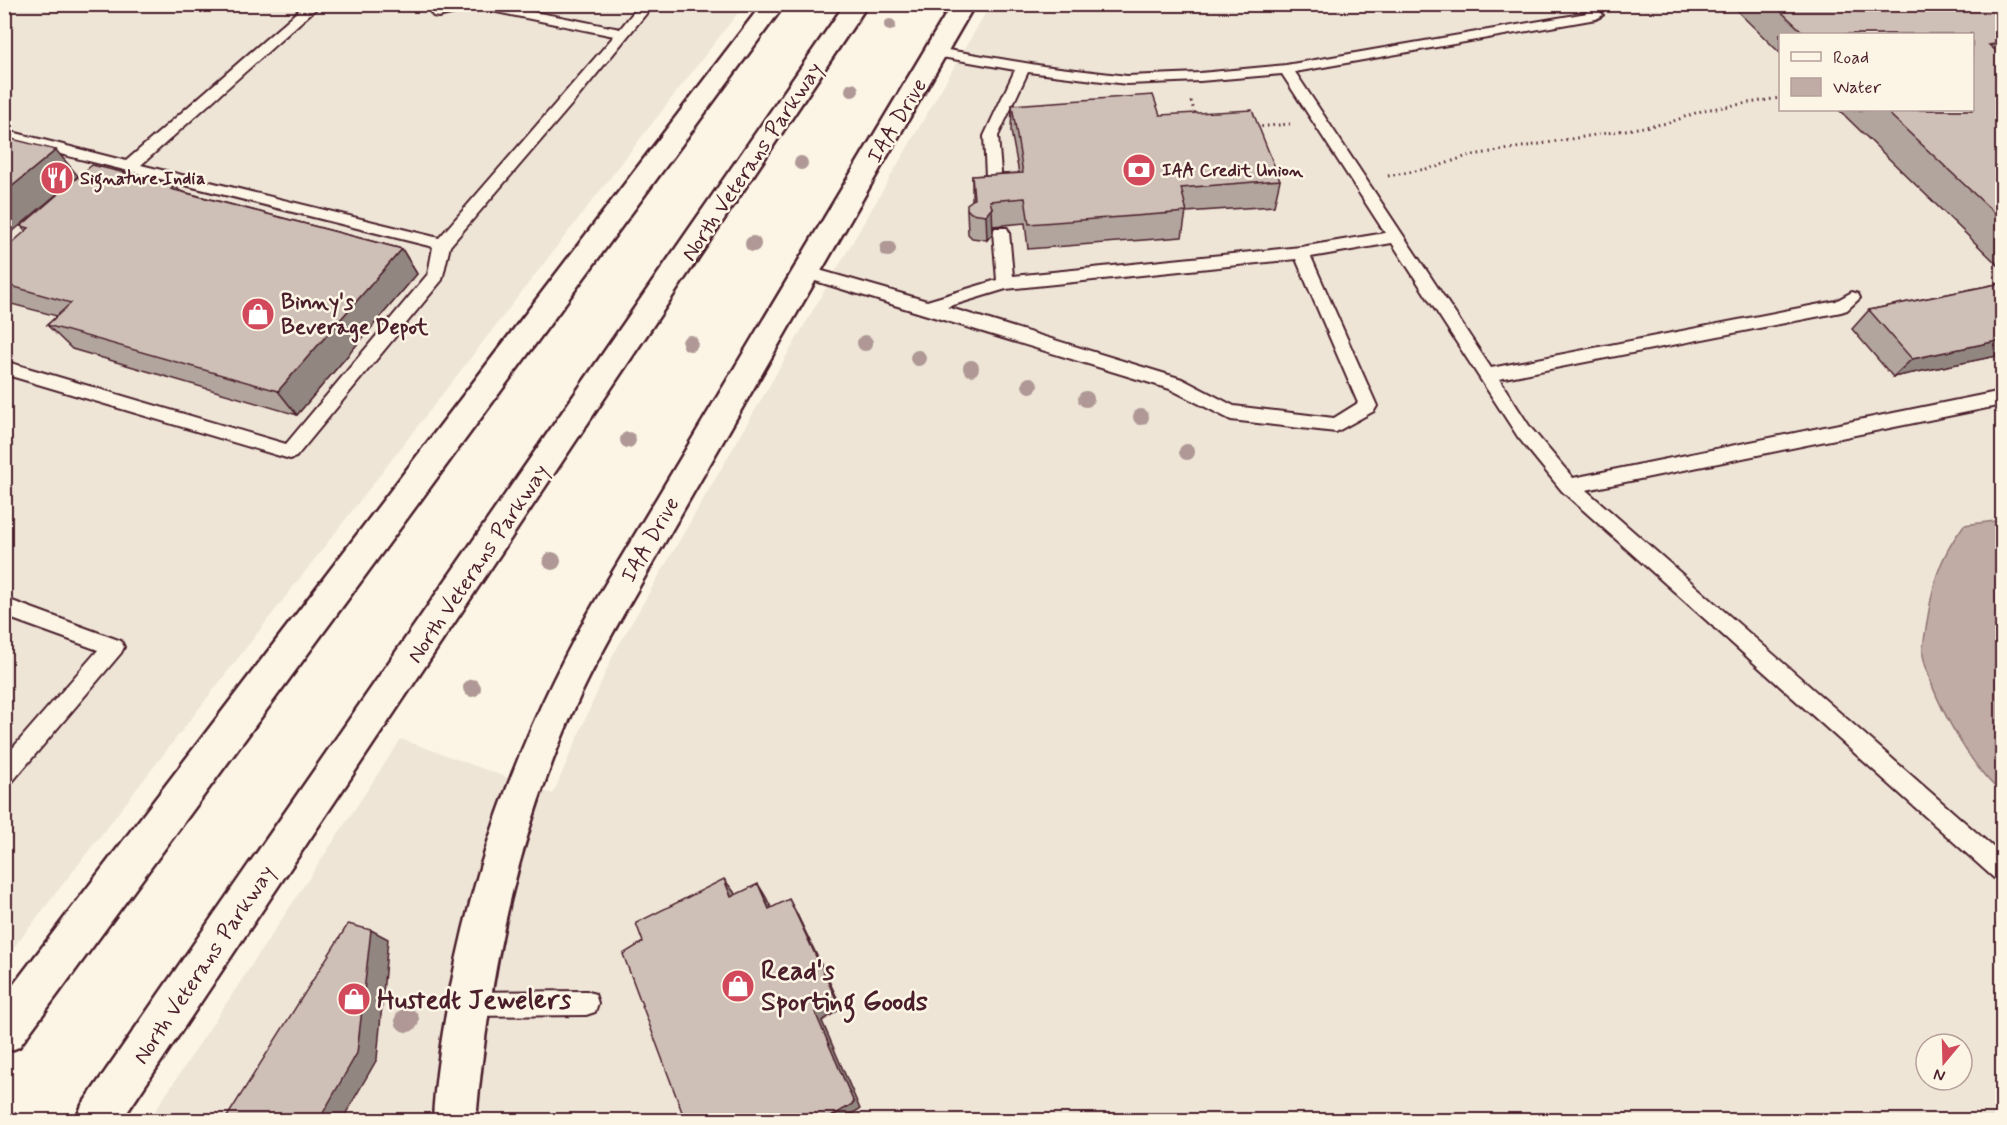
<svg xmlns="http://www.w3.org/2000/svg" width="2007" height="1125" viewBox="0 0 2007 1125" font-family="Mynerve,sans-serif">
<rect width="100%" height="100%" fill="#fcf5e5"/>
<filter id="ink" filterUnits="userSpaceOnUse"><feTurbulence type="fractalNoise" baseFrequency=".0167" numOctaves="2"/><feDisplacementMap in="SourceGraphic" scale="12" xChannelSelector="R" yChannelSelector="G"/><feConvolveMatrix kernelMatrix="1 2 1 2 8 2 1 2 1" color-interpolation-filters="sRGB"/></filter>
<g filter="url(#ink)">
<path fill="#eee5d7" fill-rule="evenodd" d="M5 5H744L5 959Z
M990 5H2002V1120H149L401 739 553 794 613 655ZM1780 34H1972V110H1780ZM1926 1044H1962V1080H1926Z"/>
<path fill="#c0aca5" stroke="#917474" stroke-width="1.5" d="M2002 520V793C1970 767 1931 696 1923 655 1922 647 1925 636 1926 628 1933 584 1937 561 1964 525Z"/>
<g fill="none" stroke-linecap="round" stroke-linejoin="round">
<defs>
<path id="lane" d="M306 4H321L141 165 439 238 614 36 477 8 438 17 433 16 431 13 433 10C495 0 559 17 620 29L640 4H654L578 97 450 246 442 280 296 457 290 459 4 374V361L286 444 428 274 433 247 4 140V130L126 161Z
M1581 4H1594L1603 15 1596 19 1295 72 1491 368 1836 301 1852 292 1858 294 1860 298 1847 310 1841 312 1499 379 1530 427 1573 478 2002 391V405L1586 490 2002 855V881L1994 878 1562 491 1518 437 1392 243 1311 257 1377 406 1374 411 1336 432 1231 420 1170 389 799 276 797 272 799 268 805 266 927 301 997 280 993 232 995 228H1007L1009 232 1013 276 1301 247 1385 233 1282 74 1200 81 1127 84 1028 72 998 136 1003 197 995 202 990 201 987 197 984 136 1015 70 936 56 931 55 929 52 931 49 936 48 1043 66 1127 76 1200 73 1286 65 1587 13ZM1296 259 1358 403 1334 418 1234 406 1182 379 947 307 1006 289Z
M4 598 121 641 124 647 121 653 12 782 4 785V758L98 650 4 616Z
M586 991 595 994 598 1003 595 1012 586 1015 466 1016 457 1013 454 1004 457 995 466 992Z"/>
<path id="secondary" d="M952 4H975L624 613C609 640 594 666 581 694 518 828 489 973 476 1120H433C435 1076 443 1030 451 986 478 846 528 716 600 593Z"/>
<path id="highway" d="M762 4H785L19 1047 4 1053V997Z
M845 4H868L122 1120H76L82 1105Z"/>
</defs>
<use href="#lane" stroke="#4a1f2b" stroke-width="4"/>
<use href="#secondary" stroke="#4a1f2b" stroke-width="5"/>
<use href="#highway" stroke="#4a1f2b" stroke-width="5"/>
<path stroke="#4a1f2b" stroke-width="3" stroke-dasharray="1.5 4" stroke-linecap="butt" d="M1191 101 1196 117
M1256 127 1290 124
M1388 176 1436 167 1467 156 1668 123 1704 110 1780 98"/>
<use href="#lane" fill="#fcf5e5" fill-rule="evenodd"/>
<use href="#secondary" fill="#fcf5e5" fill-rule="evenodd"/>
<use href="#highway" fill="#fcf5e5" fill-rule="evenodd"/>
</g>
<g fill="#af9895">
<circle cx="890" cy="25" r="6"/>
<circle cx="852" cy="90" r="7"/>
<circle cx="801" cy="163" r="7"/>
<circle cx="753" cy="244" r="8"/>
<circle cx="888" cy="249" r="8"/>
<circle cx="690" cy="343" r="8"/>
<circle cx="865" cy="343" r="8"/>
<circle cx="918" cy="358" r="8"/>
<circle cx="971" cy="368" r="8"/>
<circle cx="1030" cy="385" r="8"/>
<circle cx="1086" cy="399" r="8"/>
<circle cx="1141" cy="417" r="8"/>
<circle cx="628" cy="440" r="8"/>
<circle cx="1187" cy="452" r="8"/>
<circle cx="552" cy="561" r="9"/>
<circle cx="472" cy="688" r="9"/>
<circle cx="407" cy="1020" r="12"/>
</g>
<path fill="#b2a59d" stroke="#4a1f2b" stroke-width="1.5" d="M1743 4H2002V269L1839 110H1972V34H1780V53L1738 12Z
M1012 105 1160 115 1280 180 1274 206 1186 212 1182 237 1028 249 1025 223 993 226V233L987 240 972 238 968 234 967 209 972 200V176L1019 173 1011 131Z
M180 191 402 249 417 274 297 415 72 349 47 325 57 316 4 302V250L26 231 21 226Z
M2002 283V355L1893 377 1852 329 1869 310Z"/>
<path fill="#918680" stroke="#4a1f2b" stroke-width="1.5" d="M2002 43V64L1989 45Z
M56 150 78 176 4 239V193Z
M175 185 195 210 171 189Z
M992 208 993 233 987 240 986 215Z
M402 249 417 274 297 415 278 391Z
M2002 340V355L1893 377 1912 359Z
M724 879 734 892 741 909 731 897Z
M758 884 766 897 778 921 769 909Z
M789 899 796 912 842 1008 822 1021 860 1109 841 1120H826L815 1012Z
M371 930 388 939 377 1059 342 1120H319Z"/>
<path fill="#cfc0b7" stroke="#4a1f2b" stroke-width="1.5" d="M1773 4H2002V43L1989 45 2002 56V220L1885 110H1972V34H1805Z
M1153 95 1160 115 1252 110 1280 180 1181 188 1187 212 1029 224 1025 198 990 201 992 208 986 215 971 213 967 209V204L974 199 972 176 1023 173 1012 105Z
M4 137 56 150 4 193Z
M92 165 175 185 171 189 402 249 278 391 47 325 71 303 4 284V250L29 228 21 226Z
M2002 283V340L1912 359 1869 310Z
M724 879 731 897 758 884 769 909 789 899 836 999 815 1012 854 1103 826 1120H685L623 954 643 942 636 923Z
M348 924 371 930 357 1053 319 1120H225Z"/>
</g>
<defs>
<symbol id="bank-disc" viewBox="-11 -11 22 22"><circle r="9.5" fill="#d1495b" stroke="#fcf5e5"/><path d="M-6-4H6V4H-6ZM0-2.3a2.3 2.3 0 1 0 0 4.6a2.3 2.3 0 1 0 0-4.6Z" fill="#fff"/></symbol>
<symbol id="restaurant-disc" viewBox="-11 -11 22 22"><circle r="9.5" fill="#d1495b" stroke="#fcf5e5"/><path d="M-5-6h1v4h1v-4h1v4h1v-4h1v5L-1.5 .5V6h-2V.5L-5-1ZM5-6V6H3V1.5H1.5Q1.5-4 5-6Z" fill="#fff"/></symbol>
<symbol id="shop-disc" viewBox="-11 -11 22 22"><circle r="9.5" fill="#d1495b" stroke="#fcf5e5"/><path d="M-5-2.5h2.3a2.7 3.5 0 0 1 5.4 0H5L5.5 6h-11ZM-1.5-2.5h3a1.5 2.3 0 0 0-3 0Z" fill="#fff"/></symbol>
</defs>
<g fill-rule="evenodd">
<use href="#bank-disc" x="1120" y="151" width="38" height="38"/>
<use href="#restaurant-disc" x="38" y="159" width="38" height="38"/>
<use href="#shop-disc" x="239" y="295" width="38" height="38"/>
<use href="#shop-disc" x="719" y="967" width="38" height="38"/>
<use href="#shop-disc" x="335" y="980" width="38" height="38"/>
</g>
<g text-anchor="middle" stroke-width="5" stroke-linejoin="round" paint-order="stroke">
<g font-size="18" font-weight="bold" fill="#4a1f2b" stroke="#fcf5e5" text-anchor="start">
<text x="1162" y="176">IAA Credit Union</text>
<text x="80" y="184">Signature India</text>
</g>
<g font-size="22" fill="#4a1f2b" stroke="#fcf5e5">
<text transform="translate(896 120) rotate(-59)" y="8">IAA Drive</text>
<text transform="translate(751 161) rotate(-56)" y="8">North Veterans Parkway</text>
<text transform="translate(649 539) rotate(-60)" y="8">IAA Drive</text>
<text transform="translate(477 563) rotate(-56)" y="8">North Veterans Parkway</text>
<text transform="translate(203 964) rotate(-56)" y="8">North Veterans Parkway</text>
</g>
<g font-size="22" font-weight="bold" fill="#4a1f2b" stroke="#fcf5e5" text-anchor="start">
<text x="281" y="309">Binny's<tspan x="281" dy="25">Beverage Depot</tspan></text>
</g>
<g font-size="27" font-weight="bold" fill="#4a1f2b" stroke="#fcf5e5" text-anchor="start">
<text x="761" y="979">Read's<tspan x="761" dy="31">Sporting Goods</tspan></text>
<text x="377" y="1008">Hustedt Jewelers</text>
</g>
</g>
<rect width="2007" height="1125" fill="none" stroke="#fcf5e5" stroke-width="24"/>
<rect x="12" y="12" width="1983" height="1101" fill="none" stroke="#4a1f2b" stroke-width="2" filter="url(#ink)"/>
<rect x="1779" y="33" width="195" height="78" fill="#fcf5e5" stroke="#b59f9b" stroke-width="1.5"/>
<rect x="1791" y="52" width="30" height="9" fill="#fcf5e5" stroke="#b59f9b" stroke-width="1.5"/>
<text x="1833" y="63" font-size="18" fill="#4a1f2b">Road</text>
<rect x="1791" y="78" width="30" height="18" fill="#c0aca5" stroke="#b59f9b" stroke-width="1.5"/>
<text x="1833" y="93" font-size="18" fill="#4a1f2b">Water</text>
<g transform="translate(1944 1062) rotate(199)"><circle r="28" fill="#fcf5e5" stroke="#b59f9b" stroke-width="1.5"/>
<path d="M0-4.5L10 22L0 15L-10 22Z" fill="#d1495b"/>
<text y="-9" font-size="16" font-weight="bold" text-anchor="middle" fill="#4a1f2b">N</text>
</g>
</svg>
